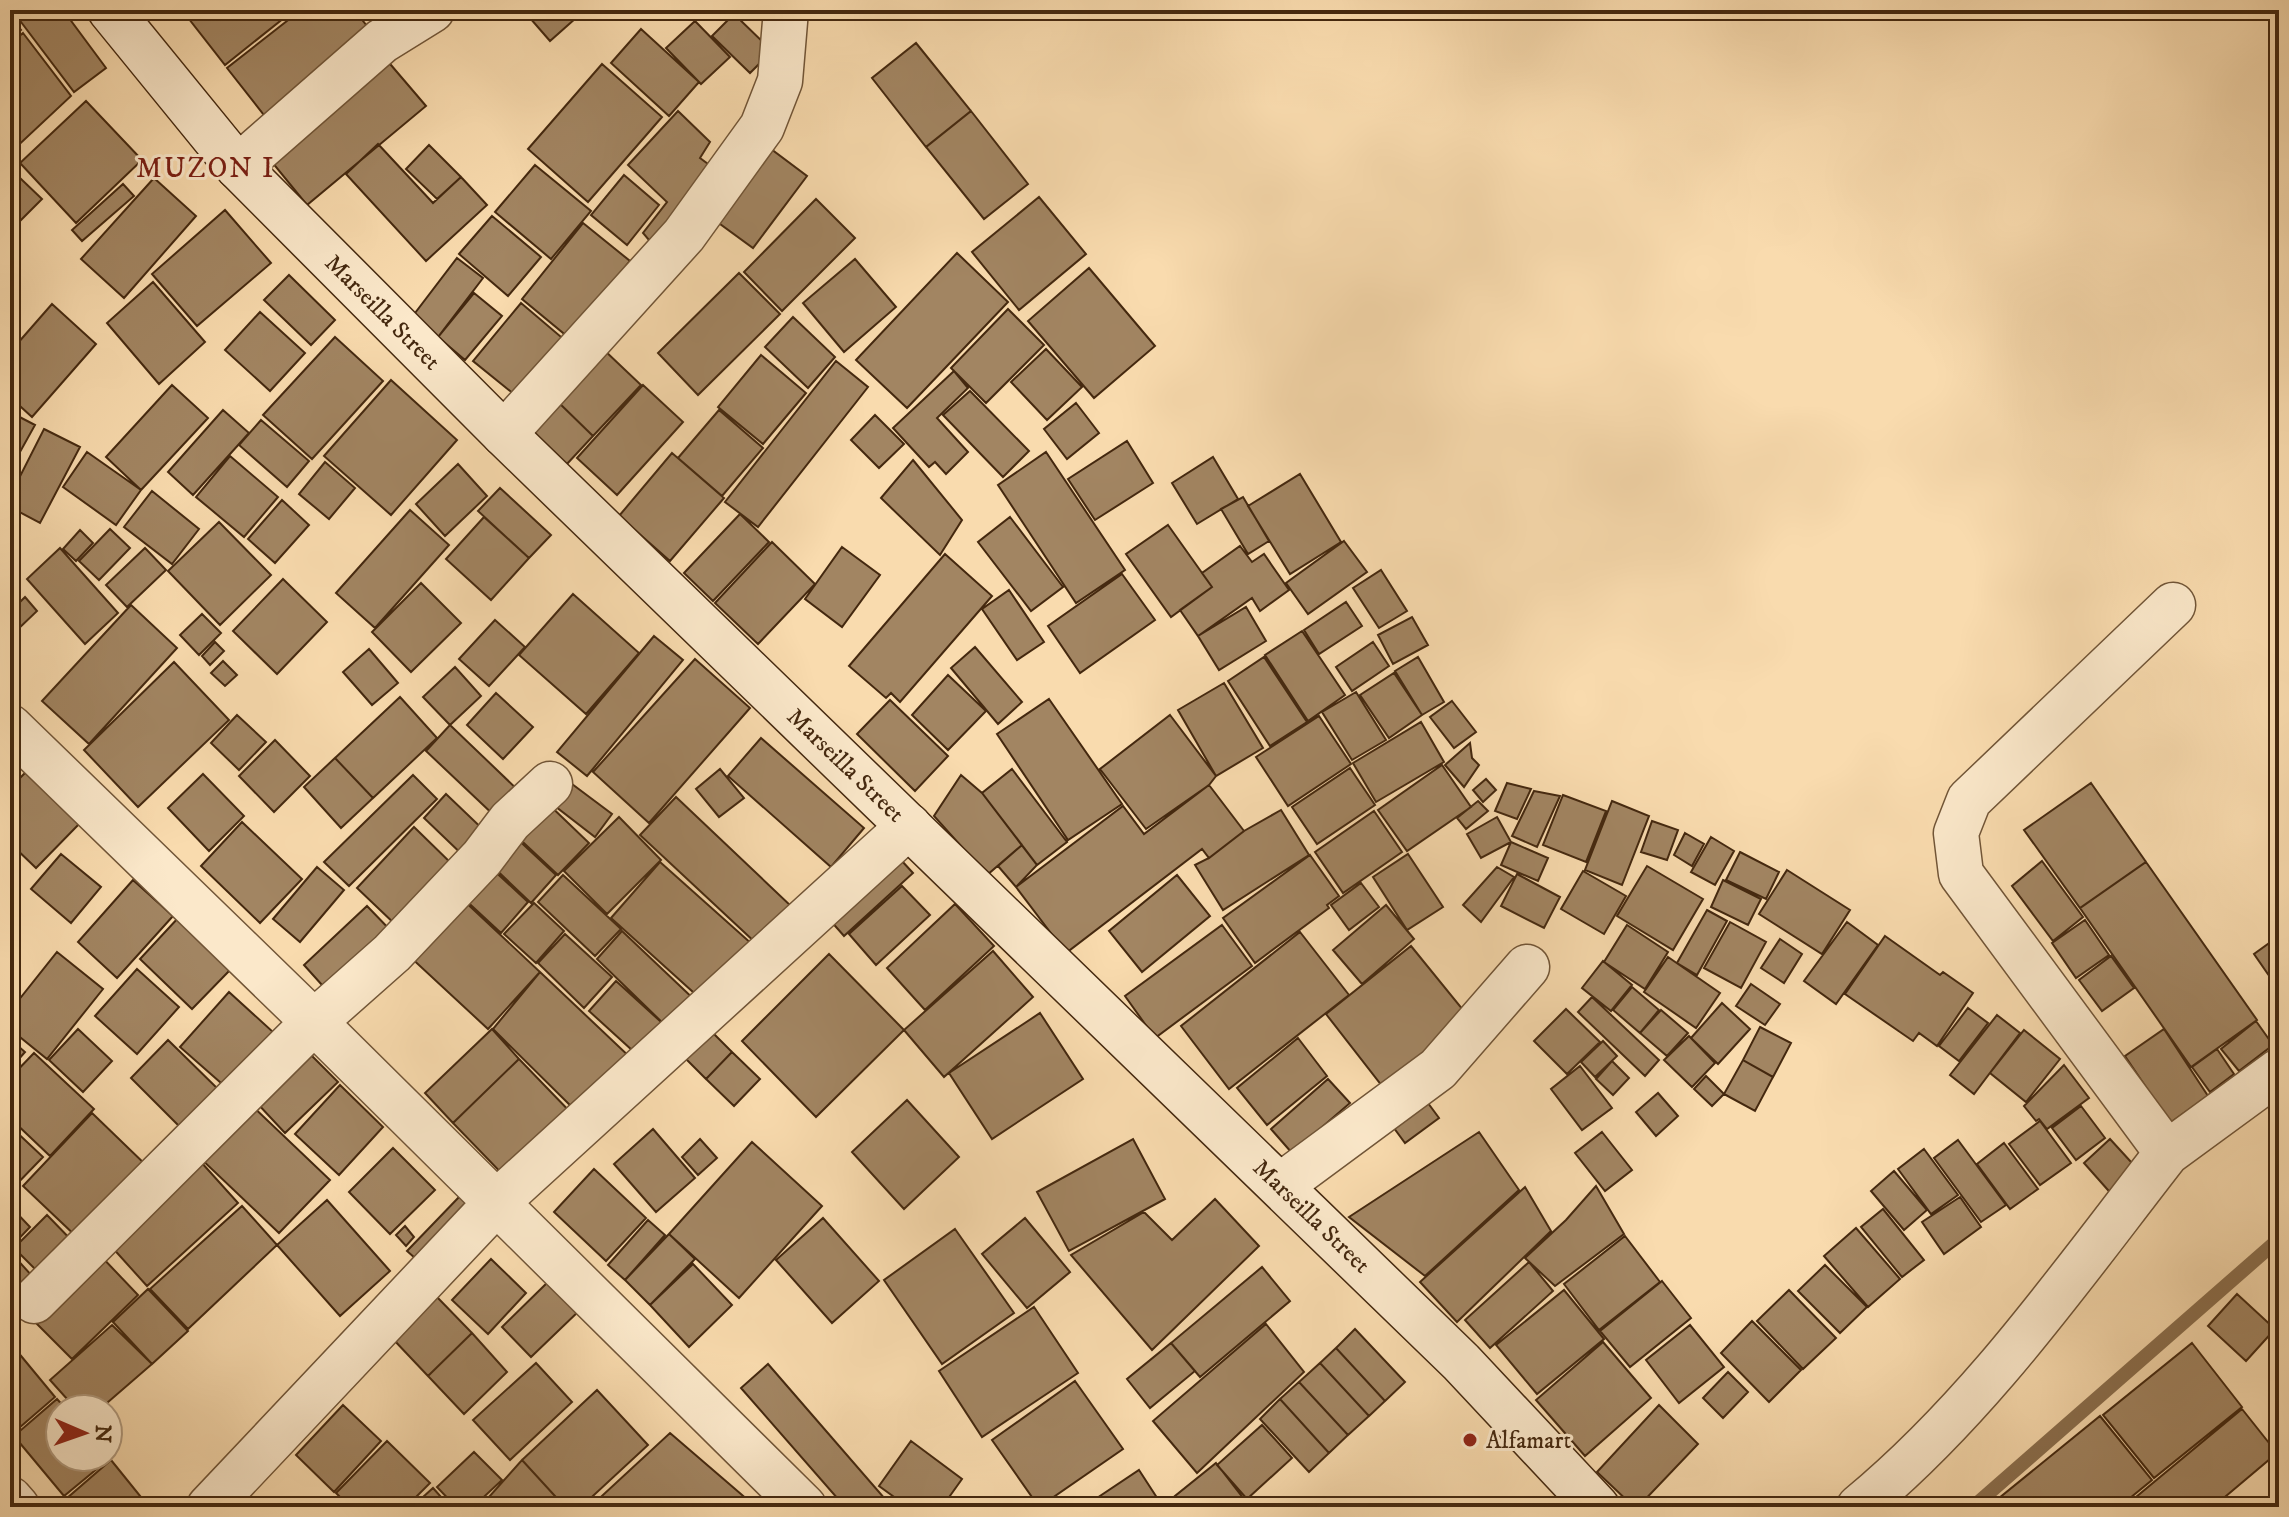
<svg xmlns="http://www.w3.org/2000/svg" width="2289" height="1517" viewBox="0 0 2289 1517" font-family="'IM FELL DW Pica',serif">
<rect width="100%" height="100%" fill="#f9dbae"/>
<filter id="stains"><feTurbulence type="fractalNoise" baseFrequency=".0025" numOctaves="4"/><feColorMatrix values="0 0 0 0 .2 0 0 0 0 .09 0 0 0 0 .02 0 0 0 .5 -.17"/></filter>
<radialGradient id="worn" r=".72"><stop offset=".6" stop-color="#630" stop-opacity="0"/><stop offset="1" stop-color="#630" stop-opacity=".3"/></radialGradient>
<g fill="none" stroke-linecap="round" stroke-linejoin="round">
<path stroke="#8b6f4e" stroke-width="14" d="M1973 1507 2279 1239"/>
</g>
<path fill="#a28562" stroke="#44280f" stroke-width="2" d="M28 10H63L106 68 74 92 18 18Z
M182 10H294L225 65Z
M301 10H359L356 12 378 40 271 124 227 68Z
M523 10H585L550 41Z
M734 14 772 51 750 73 712 36Z
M10 17 21 30 10 40Z
M695 21 730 57 701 84 666 48Z
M641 29 699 82 669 116 611 63Z
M23 33 71 96 10 153V44Z
M916 43 971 111 926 147 872 78Z
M385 58 426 106 307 205 267 156Z
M602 64 662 117 588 202 528 149Z
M86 101 142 160 76 223 20 163Z
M678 111 710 142 700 158 708 164 694 184 700 187 654 246 643 233 667 202 628 165Z
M971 111 1028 184 984 219 926 147Z
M759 140 807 176 753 248 705 213Z
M378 144 433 203 461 177 487 205 426 261 346 174Z
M429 145 461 177 437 199 406 169Z
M535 165 591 211 551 259 495 212Z
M624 175 659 205 627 245 591 215Z
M20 178 42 199 14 227 10 223V188Z
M154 178 196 216 124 298 81 259Z
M123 184 134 196 82 241 72 230Z
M1039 197 1086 254 1019 310 972 252Z
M816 199 855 238 782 311 744 272Z
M225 210 271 263 197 326 152 274Z
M492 216 541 257 508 296 459 254Z
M583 223 630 261 568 337 522 299Z
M957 253 1008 302 907 408 856 360Z
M457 258 483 278 438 337 412 317Z
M855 259 896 307 844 352 803 303Z
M1089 268 1155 346 1094 398 1028 321Z
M739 273 780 314 698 395 658 353Z
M289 275 335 320 311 345 264 300Z
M153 282 205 342 159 384 107 323Z
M474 293 502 316 465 360 438 337Z
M521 303 567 342 520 399 473 361Z
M52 304 96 344 32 417 10 397V352Z
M1008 309 1044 345 986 403 951 368Z
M260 312 305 353 270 391 225 350Z
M793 317 835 357 808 388 765 347Z
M335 337 383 381 312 459 263 415Z
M603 349 641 385 593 436 556 400Z
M1046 349 1082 387 1047 420 1011 382Z
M761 355 806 393 763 444 718 407Z
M836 361 868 387 758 527 725 502Z
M954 371 968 388 937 418 968 452 946 474 935 462 929 467 893 428Z
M391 380 457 440 391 515 324 456Z
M172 385 208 418 141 490 106 457Z
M643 385 683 422 617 495 577 458Z
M970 391 1029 451 1003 477 943 415Z
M556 400 593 436 566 465 528 429Z
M1076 403 1099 433 1067 459 1044 429Z
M223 410 249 433 193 495 168 472Z
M719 410 763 448 722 496 678 458Z
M10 412 35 425 10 470Z
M875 415 904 444 879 468 851 440Z
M261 420 309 461 287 487 239 445Z
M44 429 80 447 40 523 10 507V496Z
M1127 441 1153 483 1095 520 1068 479Z
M87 452 141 490 116 525 63 487Z
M1046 452 1125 570 1076 603 998 485Z
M672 453 724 498 670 561 619 516Z
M230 456 278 497 244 537 196 497Z
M1213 457 1238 499 1197 524 1172 483Z
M913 460 962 520 940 555 881 498Z
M325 462 355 488 329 519 299 494Z
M458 464 487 496 445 536 416 504Z
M1300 474 1341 542 1290 574 1248 506Z
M500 488 551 535 529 558 478 511Z
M152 491 199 529 172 564 124 527Z
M1243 497 1269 541 1248 554 1221 509Z
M282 500 309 525 275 563 248 539Z
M410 510 449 545 375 628 336 593Z
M740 514 769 542 713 601 684 573Z
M484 517 529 558 491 600 446 559Z
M1010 517 1063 587 1031 611 978 542Z
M219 522 271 575 220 625 168 571Z
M1168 525 1212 587 1171 617 1126 554Z
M110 529 130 548 99 580 79 561Z
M80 530 93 543 76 561 63 549Z
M1344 541 1367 572 1308 614 1286 583Z
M772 542 815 584 758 644 715 603Z
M1240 546 1252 562 1264 554 1289 590 1260 611 1252 598 1198 636 1180 610 1212 587 1202 573Z
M842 547 880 575 842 627 805 599Z
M60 548 118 613 85 644 27 579Z
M145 548 166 570 127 607 106 585Z
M945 554 992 596 900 702 891 693 886 698 849 666Z
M1381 570 1407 611 1379 628 1353 588Z
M1122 574 1155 620 1080 673 1048 626Z
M283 579 327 622 277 674 233 631Z
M421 583 461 623 411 672 372 632Z
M1009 590 1044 642 1017 660 982 609Z
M573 594 639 653 586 714 519 655Z
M25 597 37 611 15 632 10 626V612Z
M1346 602 1362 626 1319 654 1304 630Z
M131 605 177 648 89 744 42 701Z
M1246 607 1266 641 1219 670 1198 636Z
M202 614 221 633 199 655 180 635Z
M1412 617 1428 645 1393 664 1378 635Z
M495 620 525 647 489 686 459 659Z
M1302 631 1345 695 1308 721 1265 655Z
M654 636 683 660 587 776 557 752Z
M215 642 224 651 210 665 202 656Z
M1373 642 1389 666 1352 691 1336 667Z
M975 647 1022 702 998 724 951 668Z
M369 649 398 683 372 705 343 672Z
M1264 657 1307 722 1270 746 1228 681Z
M1418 657 1444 702 1422 715 1395 671Z
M695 659 750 708 649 823 593 772Z
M223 661 237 675 225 686 211 673Z
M174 662 229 720 138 807 84 750Z
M455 667 481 696 450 725 423 697Z
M1394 673 1422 715 1389 738 1360 695Z
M948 675 986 711 948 750 912 715Z
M1224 683 1263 748 1216 776 1178 710Z
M1356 692 1386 740 1352 760 1322 712Z
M496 693 533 727 503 759 467 725Z
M400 697 437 738 373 798 335 758Z
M1049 699 1122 804 1068 840 997 734Z
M890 700 948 756 915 791 857 734Z
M1452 701 1476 732 1454 748 1430 717Z
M237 715 266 742 239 770 211 743Z
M1170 715 1216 776 1209 785 1146 829 1100 769Z
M1319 716 1351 764 1288 806 1256 757Z
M1421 722 1444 762 1376 802 1353 763Z
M450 725 522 794 498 819 426 751Z
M761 738 864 828 831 867 728 776Z
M275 740 310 776 274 812 239 776Z
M1470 743 1472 758 1479 765 1464 787 1445 765Z
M335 758 373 798 341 828 304 787Z
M1442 765 1471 807 1407 851 1378 810Z
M30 768 83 820 36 868 10 843V788Z
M1350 768 1375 805 1317 844 1292 807Z
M720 769 744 798 719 817 696 789Z
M1012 769 1067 842 1037 865 982 793Z
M203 774 244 816 209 851 168 808Z
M413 775 437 799 349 886 324 862Z
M961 775 982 793 1022 845 987 875 934 816Z
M1486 779 1496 790 1483 802 1473 790Z
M568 781 612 814 595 837 551 803Z
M1507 783 1531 789 1517 819 1495 811Z
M2091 783 2146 862 2080 908 2024 830Z
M1209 785 1244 831 1209 858 1202 849 1066 953 1016 887 1123 806 1144 834Z
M1534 791 1560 796 1537 847 1512 836Z
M446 794 491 837 469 861 424 818Z
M1563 795 1606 811 1586 862 1543 845Z
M541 797 589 843 558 875 510 830Z
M676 797 792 907 758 945 640 835Z
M1478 801 1488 811 1466 829 1457 818Z
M1612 801 1649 816 1622 885 1585 870Z
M1281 810 1309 855 1223 910 1195 865 1209 858 1244 831Z
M1374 811 1402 852 1343 893 1315 852Z
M619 817 661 860 607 914 564 871Z
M1497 817 1511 842 1481 858 1467 834Z
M1652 821 1678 830 1667 860 1641 852Z
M242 822 302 879 260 923 201 866Z
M414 827 455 867 398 927 357 888Z
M1685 833 1704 844 1692 866 1674 855Z
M512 834 556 875 531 903 487 861Z
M1711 837 1734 851 1715 885 1691 872Z
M1511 842 1548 858 1538 881 1501 865Z
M1022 845 1037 865 1016 887 998 866Z
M890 848 913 873 844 936 822 911Z
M1740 852 1779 872 1766 899 1726 880Z
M61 854 101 887 71 923 31 889Z
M1408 854 1443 907 1407 930 1373 877Z
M1310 855 1339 896 1327 905 1329 908 1255 963 1223 918Z
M2042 861 2083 917 2053 941 2012 886Z
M660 862 753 945 703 1001 611 918Z
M2146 862 2257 1020 2191 1067 2080 908Z
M487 864 528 902 501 933 460 895Z
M1647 866 1703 899 1673 950 1617 916Z
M317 867 344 890 300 942 273 919Z
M1497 867 1514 877 1481 922 1463 905Z
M1787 870 1850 910 1822 954 1759 914Z
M1583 871 1626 896 1604 934 1561 909Z
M1517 874 1560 897 1544 928 1501 906Z
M563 875 621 929 595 956 538 902Z
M1177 875 1210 916 1142 972 1109 931Z
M133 880 173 916 117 978 78 942Z
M1723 880 1761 899 1748 925 1711 907Z
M1361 883 1379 907 1349 930 1331 905Z
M902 886 930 915 876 965 849 934Z
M460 897 540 972 488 1029 407 954Z
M534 903 564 931 536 963 504 934Z
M955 904 994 946 925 1010 887 968Z
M1386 905 1414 939 1362 984 1333 950Z
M367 906 395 935 331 995 304 965Z
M1707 910 1727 921 1697 975 1677 963Z
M179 917 232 968 192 1009 140 959Z
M2085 920 2109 955 2076 978 2052 943Z
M1730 922 1766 942 1741 988 1704 968Z
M1847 922 1878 945 1836 1004 1804 981Z
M1222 925 1252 966 1155 1038 1125 996Z
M1627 925 1668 952 1645 989 1604 962Z
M622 931 699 1004 671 1031 597 959Z
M1300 932 1349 995 1229 1089 1181 1026Z
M565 934 612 977 584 1008 538 963Z
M1885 936 1940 975 1943 972 1973 993 1937 1046 1919 1033 1913 1041 1845 994Z
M2279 936V990L2254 954Z
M1780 939 1802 954 1784 983 1761 968Z
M1411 946 1472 1021 1386 1091 1326 1014Z
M993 951 1033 997 944 1077 904 1030Z
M57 952 103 989 47 1059 10 1029V1011Z
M829 954 904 1030 816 1117 742 1041Z
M2111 956 2134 988 2102 1011 2079 980Z
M1668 957 1720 993 1696 1028 1644 992Z
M1603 961 1632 985 1611 1011 1582 988Z
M137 969 179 1007 137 1054 95 1016Z
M540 972 634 1061 581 1116 493 1029Z
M616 981 671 1031 644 1061 589 1011Z
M1751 984 1780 1004 1765 1025 1736 1006Z
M1632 987 1659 1010 1640 1033 1613 1010Z
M229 992 285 1043 237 1097 180 1047Z
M1592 997 1659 1060 1645 1076 1578 1012Z
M1722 1003 1750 1029 1718 1064 1691 1038Z
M1968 1008 1988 1023 1959 1061 1939 1046Z
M1566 1009 1600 1042 1567 1074 1534 1041Z
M1661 1010 1688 1033 1667 1056 1640 1033Z
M1040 1013 1083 1079 992 1139 949 1073Z
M1997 1015 2020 1033 1974 1094 1950 1075Z
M2256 1021 2273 1045 2239 1071 2221 1049Z
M1760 1027 1791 1043 1773 1077 1743 1060Z
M78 1029 112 1061 83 1092 49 1060Z
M492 1029 519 1059 453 1123 425 1093Z
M709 1029 732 1052 706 1079 683 1056Z
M2164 1029 2208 1096 2170 1123 2125 1056Z
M2024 1030 2060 1059 2026 1102 1990 1073Z
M1689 1036 1715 1063 1692 1087 1664 1060Z
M1298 1038 1327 1076 1267 1125 1237 1088Z
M10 1039 25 1052 10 1069Z
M168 1040 222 1093 184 1131 131 1078Z
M1603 1041 1617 1056 1595 1077 1581 1062Z
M2217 1049 2234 1074 2210 1092 2192 1067Z
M308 1052 338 1082 285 1133 256 1102Z
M732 1052 760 1079 734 1106 706 1079Z
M34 1053 94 1109 50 1156 10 1118V1078Z
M519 1059 578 1120 512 1184 453 1123Z
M1743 1060 1773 1077 1755 1111 1724 1094Z
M1612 1061 1629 1078 1613 1095 1596 1079Z
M2064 1065 2089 1098 2047 1129 2039 1119 2036 1121 2024 1106Z
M1580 1066 1612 1108 1582 1130 1551 1089Z
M1706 1076 1724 1094 1712 1106 1694 1089Z
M1328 1079 1350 1103 1292 1153 1271 1129Z
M340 1085 383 1127 339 1175 295 1134Z
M1658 1093 1678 1116 1656 1136 1636 1112Z
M1425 1099 1439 1118 1405 1143 1391 1124Z
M907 1100 959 1157 904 1209 852 1152Z
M247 1101 330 1180 279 1233 197 1155Z
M2081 1106 2105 1138 2076 1160 2052 1128Z
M92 1113 149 1168 80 1240 23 1186Z
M2040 1121 2071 1163 2040 1185 2009 1144Z
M10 1126 43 1157 10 1191Z
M653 1129 695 1178 656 1212 614 1164Z
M1479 1132 1519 1190 1425 1276 1349 1217Z
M1602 1132 1632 1170 1605 1191 1575 1153Z
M700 1139 717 1158 698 1175 682 1157Z
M1133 1139 1165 1199 1069 1251 1037 1192Z
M2110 1139 2142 1174 2115 1198 2084 1163Z
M1958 1140 2006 1205 1981 1222 1934 1158Z
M752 1142 822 1206 739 1298 669 1234Z
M2004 1143 2038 1189 2010 1209 1977 1164Z
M393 1148 435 1190 390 1234 349 1192Z
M1924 1149 1958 1195 1931 1214 1898 1169Z
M201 1162 238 1203 147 1286 110 1245Z
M594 1169 646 1218 606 1261 554 1212Z
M1894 1171 1927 1210 1904 1230 1871 1191Z
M1596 1186 1624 1234 1555 1286 1525 1258 1566 1220Z
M1525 1187 1551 1231 1457 1322 1420 1282Z
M460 1196 477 1212 424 1266 407 1251Z
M1960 1197 1981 1227 1944 1254 1922 1222Z
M1215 1199 1259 1246 1152 1350 1071 1255 1144 1212 1172 1240Z
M327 1200 390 1271 340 1316 277 1245Z
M10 1206 30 1227 10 1248Z
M242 1206 277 1245 188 1329 150 1289Z
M1883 1209 1924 1260 1902 1277 1861 1227Z
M47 1215 80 1249 48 1282 14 1248Z
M823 1218 879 1281 832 1323 776 1260Z
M1025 1218 1070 1272 1027 1308 982 1254Z
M648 1220 665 1235 625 1280 608 1265Z
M405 1226 414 1237 406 1246 396 1235Z
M1856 1228 1900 1279 1868 1307 1824 1256Z
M955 1229 1014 1313 942 1364 884 1280Z
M669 1234 695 1259 650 1305 625 1280Z
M1625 1236 1660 1282 1599 1330 1564 1284Z
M98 1253 138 1295 72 1359 31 1318Z
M13 1255 33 1277 10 1298V1258Z
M491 1259 526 1293 488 1334 452 1300Z
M1529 1262 1553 1291 1490 1348 1465 1320Z
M693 1264 732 1305 689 1347 650 1305Z
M1825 1265 1867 1307 1840 1333 1798 1291Z
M1262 1267 1290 1301 1200 1377 1171 1343Z
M551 1279 581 1309 531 1357 502 1327Z
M1662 1281 1691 1318 1630 1367 1600 1331Z
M148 1289 188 1331 152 1364 113 1322Z
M1564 1290 1604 1339 1537 1394 1496 1345Z
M1789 1290 1836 1338 1803 1369 1757 1321Z
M2237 1294 2275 1329 2246 1361 2208 1326Z
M436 1296 472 1333 428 1376 392 1338Z
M1034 1307 1078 1373 982 1437 939 1371Z
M1752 1321 1801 1370 1769 1402 1721 1353Z
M1266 1324 1304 1372 1197 1473 1153 1421Z
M112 1325 152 1364 100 1409H76L50 1380Z
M1690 1325 1724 1367 1679 1403 1646 1360Z
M1355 1329 1405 1382 1385 1401 1336 1348Z
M472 1333 507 1372 464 1414 428 1376Z
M1603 1342 1651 1398 1585 1456 1536 1400Z
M1171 1343 1195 1371 1150 1408 1127 1379Z
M2192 1343 2242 1407 2154 1478 2103 1415Z
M12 1345 55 1397 12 1434 10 1347Z
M1336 1348 1385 1401 1369 1416 1320 1363Z
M536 1363 572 1402 510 1460 473 1420Z
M1320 1363 1369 1416 1348 1435 1299 1382Z
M768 1364 892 1507H845L741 1388Z
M1728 1372 1748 1392 1723 1418 1703 1398Z
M1075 1381 1123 1449 1039 1507 992 1440Z
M1299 1382 1348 1435 1329 1453 1280 1399Z
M597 1390 648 1445 581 1507H565L522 1460Z
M57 1399 66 1409H60V1457L109 1459 64 1496 14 1436Z
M1280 1399 1329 1453 1309 1472 1260 1419Z
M343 1405 381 1441 334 1492 296 1455Z
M1659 1405 1698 1444 1638 1507H1634L1597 1472Z
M2242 1409 2277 1453 2213 1507H2124Z
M2100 1416 2152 1480 2119 1507H1988Z
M1262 1425 1292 1458 1247 1499 1217 1465Z
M670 1433 756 1507H590Z
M387 1441 430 1483 406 1507H350L336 1493Z
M911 1441 962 1479 942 1507H908L879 1486Z
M474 1452 502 1480 473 1507H456L437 1487Z
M111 1460 149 1507H72L66 1499Z
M522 1460 565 1507H480Z
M1216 1463 1250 1507H1184L1175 1496Z
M1139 1470 1163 1507H1090L1088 1504Z
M433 1488 450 1507H412Z"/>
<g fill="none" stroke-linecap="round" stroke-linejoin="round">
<defs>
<path id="minor" d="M238 167 382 41 432 10
M504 434 684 235 762 127 780 81 786 10
M10 727 314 1022 804 1507
M2167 1153 2279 1071
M1281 1185 1438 1069 1527 967
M34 1301 314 1022 392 953 482 858 510 821 550 784
M10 1499 17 1507
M209 1507 497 1202 909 826
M1859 1507C1980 1407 2071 1276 2167 1153L1961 874 1956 833 1969 800 2173 605"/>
<path id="secondary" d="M110 10 238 167 504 434 1461 1362 1597 1507"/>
</defs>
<use href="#minor" stroke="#715537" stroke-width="47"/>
<use href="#secondary" stroke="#44280f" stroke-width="47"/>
<use href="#minor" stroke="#fbe8ca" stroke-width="44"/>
<use href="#secondary" stroke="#fbe8ca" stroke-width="44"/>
</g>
<circle fill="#8f2418" stroke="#fbe8ca" stroke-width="3" cx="1470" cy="1440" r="8"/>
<g text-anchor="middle" stroke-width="6" stroke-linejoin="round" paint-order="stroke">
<g font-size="24" fill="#44280f" stroke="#fbe8ca">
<text transform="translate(383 312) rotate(45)" y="8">Marseilla Street</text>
<text transform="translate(846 765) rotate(44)" y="8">Marseilla Street</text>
<text transform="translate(1312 1216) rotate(44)" y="8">Marseilla Street</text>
</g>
<g font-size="24" fill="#44280f" stroke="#fbe8ca" text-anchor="start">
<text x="1486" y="1448">Alfamart</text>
</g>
<g font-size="28" letter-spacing="2" fill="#7a1f14" stroke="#fbe8ca">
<text x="206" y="177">MUZON I</text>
</g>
</g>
<rect width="2289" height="1517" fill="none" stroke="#f9dbae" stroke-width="40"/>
<rect x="12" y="12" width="2265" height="1493" fill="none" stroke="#44280f" stroke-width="4"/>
<rect x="20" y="20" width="2249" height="1477" fill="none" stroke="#44280f" stroke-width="2"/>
<g transform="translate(84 1433) rotate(92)"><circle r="38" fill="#fbe8ca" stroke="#b29b7f" stroke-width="2"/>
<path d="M0-6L14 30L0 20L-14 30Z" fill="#8f2418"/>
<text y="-12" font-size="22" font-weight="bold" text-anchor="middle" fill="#44280f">N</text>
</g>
<rect width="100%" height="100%" filter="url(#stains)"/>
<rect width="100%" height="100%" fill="url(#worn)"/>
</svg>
